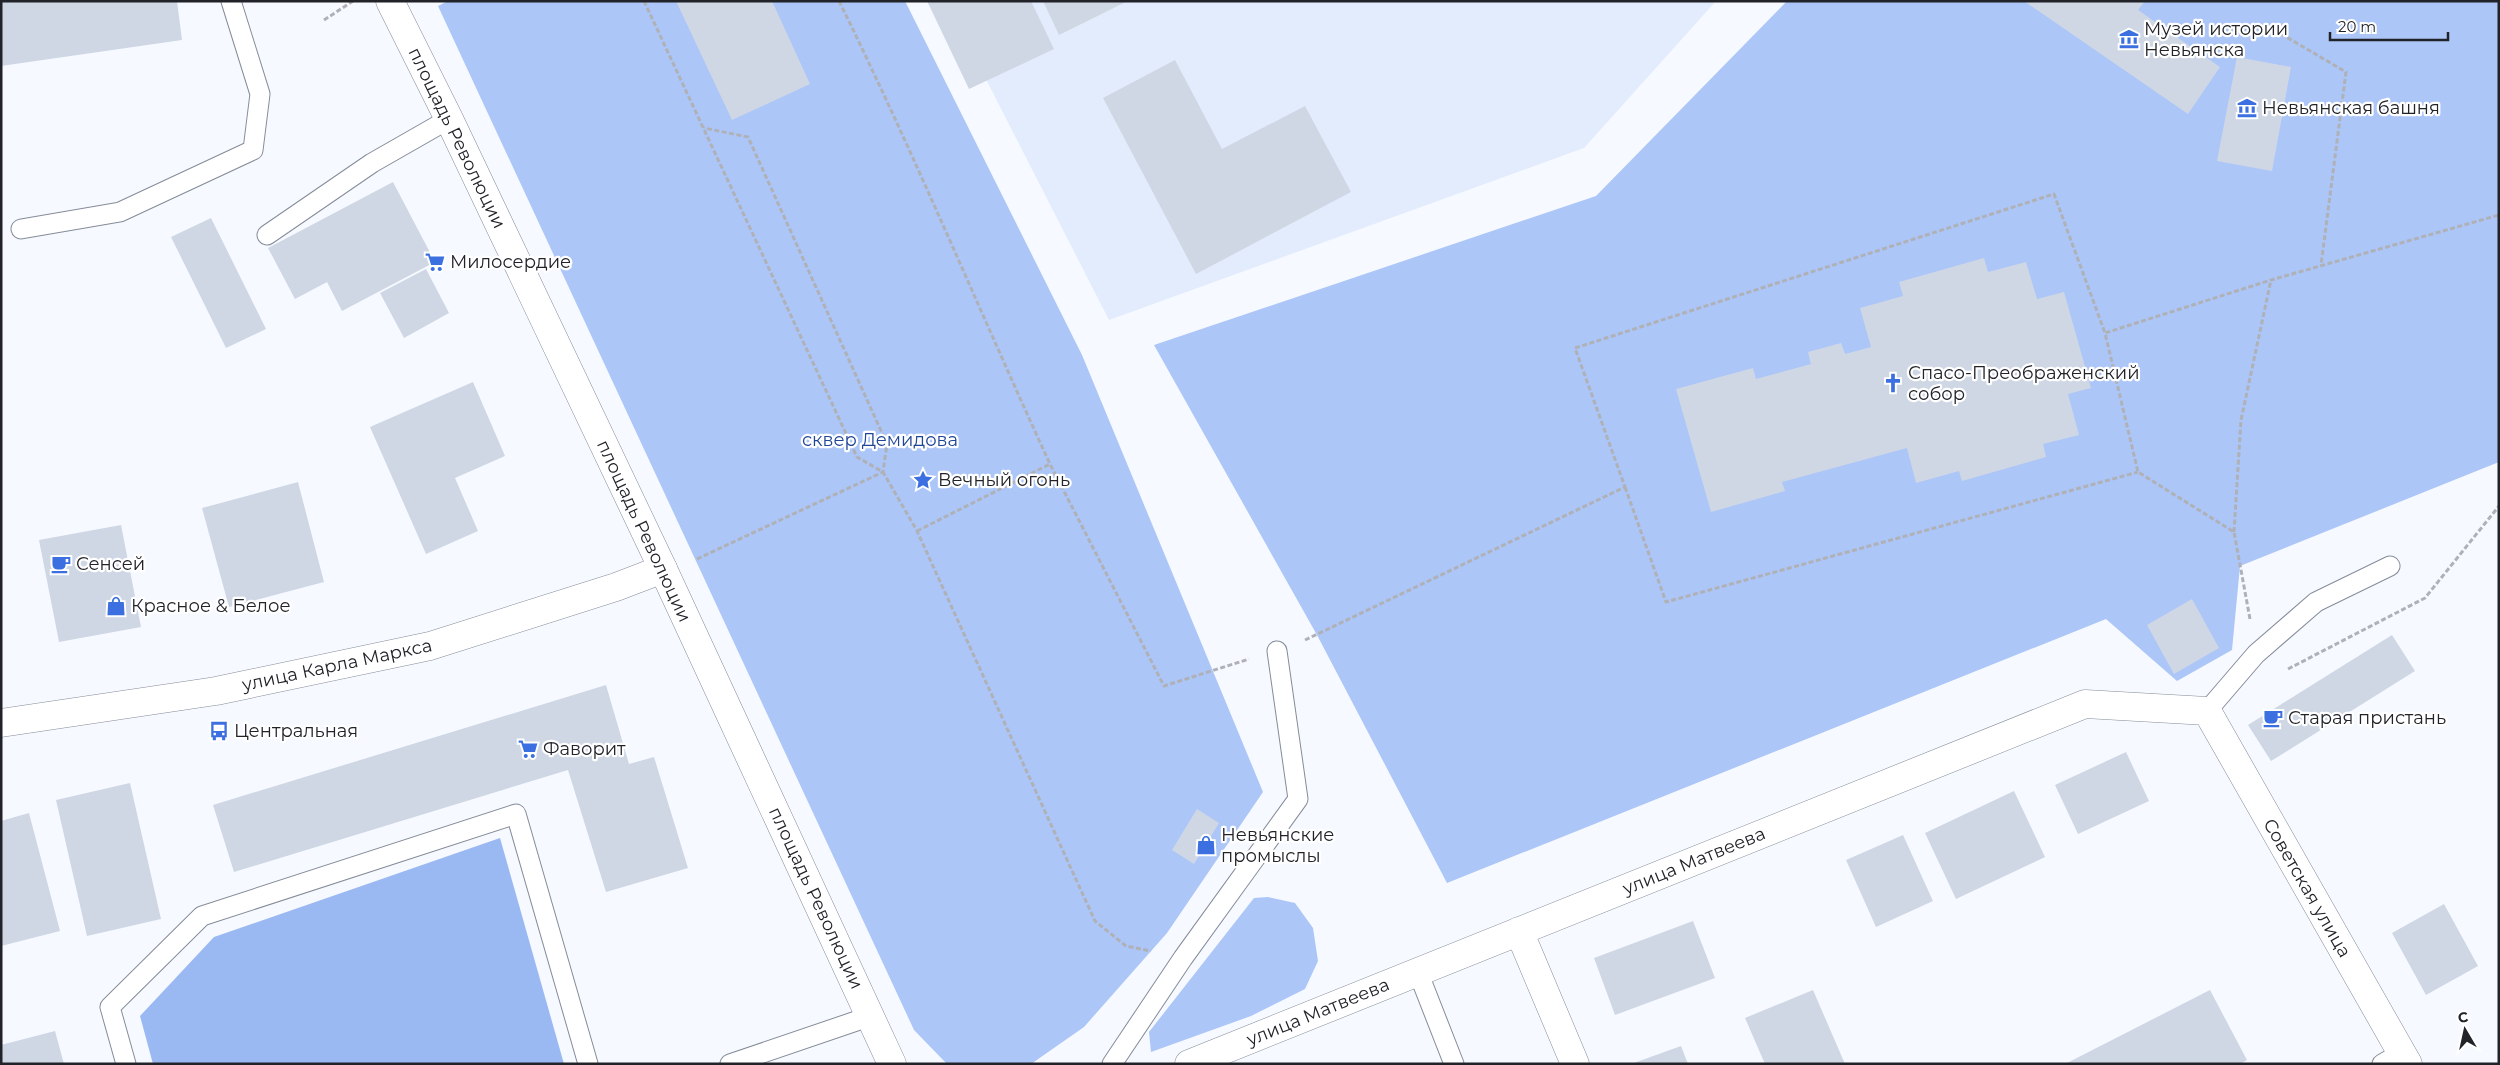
<svg xmlns="http://www.w3.org/2000/svg" width="2500" height="1065" viewBox="0 0 2500 1065" font-family="Montserrat,sans-serif">
<rect width="100%" height="100%" fill="#f6f9ff"/>
<path fill="#e3ecfd" d="M946 1H1716L1584 148 1109 320Z"/>
<path fill="#acc6f8" d="M448 1H905L1082 355 1263 792 1167 933 1084 1027 1031 1064H947L914 1030 438 6Z
M1787 1H2499V462L2240 566 2232 650 2177 681 2106 619 1447 883 1317 635 1154 345 1596 196Z
M1268 897 1295 903 1313 928 1318 961 1305 989 1251 1016 1151 1052 1149 1032 1254 898Z"/>
<path fill="#9ab8f2" d="M500 838 564 1064H153L140 1016 214 937Z"/>
<path fill="#cfd7e5" d="M1 1H177L182 40 1 66Z
M676 1H772L810 84 732 120Z
M927 1H1031L1054 49 969 89Z
M1043 1H1128L1059 35Z
M2024 1H2145L2138 10 2220 67 2188 114Z
M2237 57 2291 67 2272 171 2217 161Z
M1175 60 1222 149 1305 106 1351 192 1196 274 1103 98Z
M393 182 435 262 342 311 327 282 295 299 268 248Z
M211 218 266 329 226 348 171 237Z
M1984 258 1988 272 2026 262 2037 299 2064 292 2091 388 2068 394 2079 435 2043 444 2046 457 1962 481 1959 471 1916 483 1907 448 1782 482 1785 491 1711 512 1676 389 1753 368 1756 379 1811 364 1808 352 1841 343 1845 354 1871 347 1860 308 1903 296 1899 282Z
M426 269 449 313 404 338 380 293Z
M473 382 505 456 455 478 478 531 426 554 370 427Z
M298 482 324 582 229 607 202 508Z
M121 525 141 627 59 642 39 540Z
M2192 599 2219 648 2174 674 2147 625Z
M2392 635 2415 671 2271 761 2248 725Z
M606 685 629 764 654 757 688 868 606 892 568 770 234 872 213 805Z
M2126 752 2149 801 2078 834 2055 785Z
M130 783 161 919 87 936 56 800Z
M2014 791 2045 857 1956 899 1925 833Z
M1197 809 1219 823 1194 864 1172 850Z
M29 813 60 931 1 946V821Z
M1903 835 1933 901 1876 927 1846 860Z
M2444 904 2478 966 2426 995 2392 933Z
M1693 921 1715 978 1615 1015 1594 958Z
M1813 990 1845 1064H1765L1745 1018Z
M2210 990 2247 1060 2240 1064H2065Z
M55 1031 64 1064H1V1045Z
M1681 1046 1688 1064H1631Z"/>
<g fill="none" stroke-linecap="round" stroke-linejoin="round">
<defs>
<path id="service" d="M21 229 120 212 253 150 260 94 231 1
M267 235 372 163 449 119
M2207 711 2256 654 2316 602 2390 566
M1418 972 1454 1064
M126 1064 110 1007 202 916 516 814 588 1064
M730 1064 871 1016
M1112 1064 1183 958 1298 799 1277 651
M2382 1064 2401 1053"/>
<path id="minor" d="M1 723 216 691 430 646 616 587 663 569
M1519 931 1575 1064
M1189 1064 2085 704 2207 711 2408 1064"/>
<path id="tertiary" d="M390 1 449 119 663 569 892 1064"/>
</defs>
<use href="#service" stroke="#858c99" stroke-width="21"/>
<use href="#minor" stroke="#858c99" stroke-width="29"/>
<use href="#tertiary" stroke="#858c99" stroke-width="29"/>
<path stroke="#afb1b7" stroke-width="3" stroke-dasharray="5 2.5" stroke-linecap="butt" d="M644 1 857 457 883 472 917 531 1095 921 1126 946 1151 951
M839 1C914 153 979 310 1050 464
M324 20 353 1
M2230 29 2271 28 2346 72 2321 265
M1625 487 1666 602 2138 472
M917 531 1050 464 1164 686 1249 659
M2234 532 2241 420 2271 280
M697 559 883 472 887 444 748 137 704 128
M2250 619 2234 532 2138 472 2105 333 2271 280 2499 215
M1305 640 1625 487 1575 348 2054 194 2105 333
M2288 669 2425 598 2499 506"/>
<use href="#service" stroke="#fff" stroke-width="19"/>
<use href="#minor" stroke="#fff" stroke-width="28"/>
<use href="#tertiary" stroke="#fff" stroke-width="28"/>
</g>
<defs>
<symbol id="museum-bare" viewBox="-9 -9 18 18"><path d="M0-6L6-3V-2H-6V-3ZM-5-1h2V3h-2ZM-1-1h2V3h-2ZM3-1h2V3H3ZM-6 4H6V6H-6Z" fill="#3c70e0" stroke="#fff" stroke-width="2.5" paint-order="stroke"/></symbol>
<symbol id="supermarket-bare" viewBox="-9 -9 18 18"><path d="M-6-5.5h2.5l.6 2H6L4.5 2H-2.5L-4.4-4H-6ZM-1.5 3.2a1.3 1.3 0 1 0 .1 0ZM3 3.2a1.3 1.3 0 1 0 .1 0Z" fill="#3c70e0" stroke="#fff" stroke-width="2.5" paint-order="stroke"/></symbol>
<symbol id="church-bare" viewBox="-9 -9 18 18"><path d="M-1.2-6h2.4v3.5h3.3v2.4h-3.3V6h-2.4V-.1h-3.3v-2.4h3.3Z" fill="#3c70e0" stroke="#fff" stroke-width="2.5" paint-order="stroke"/></symbol>
<symbol id="sight-bare" viewBox="-9 -9 18 18"><path d="M0-6L1.8-2.2L6-1.7L2.9 1.2L3.7 5.4L0 3.3L-3.7 5.4L-2.9 1.2L-6-1.7L-1.8-2.2Z" fill="#3c70e0" stroke="#fff" stroke-width="2.5" paint-order="stroke"/></symbol>
<symbol id="cafe-bare" viewBox="-9 -9 18 18"><path d="M-5.5-4.5H6V0H3Q3 3.5 0 3.5H-2.5Q-5.5 3.5-5.5 0ZM3-3.2v2h1.7v-2ZM-6 4.5H4V6H-6Z" fill="#3c70e0" stroke="#fff" stroke-width="2.5" paint-order="stroke"/></symbol>
<symbol id="shop-bare" viewBox="-9 -9 18 18"><path d="M-5-2.5h2.3a2.7 3.5 0 0 1 5.4 0H5L5.5 6h-11ZM-1.5-2.5h3a1.5 2.3 0 0 0-3 0Z" fill="#3c70e0" stroke="#fff" stroke-width="2.5" paint-order="stroke"/></symbol>
<symbol id="bus-bare" viewBox="-9 -9 18 18"><path d="M-5-6H5V4H4V6H2V4H-2V6H-4V4H-5ZM-3.5-4V0h7V-4ZM-3.5 1.2v1.5H-2V1.2ZM2 1.2v1.5H3.5V1.2Z" fill="#3c70e0" stroke="#fff" stroke-width="2.5" paint-order="stroke"/></symbol>
</defs>
<g fill-rule="evenodd">
<use href="#museum-bare" x="2115" y="25" width="28" height="28"/>
<use href="#museum-bare" x="2233" y="94" width="28" height="28"/>
<use href="#supermarket-bare" x="421" y="248" width="28" height="28"/>
<use href="#church-bare" x="1879" y="369" width="28" height="28"/>
<use href="#sight-bare" x="909" y="466" width="28" height="28"/>
<use href="#cafe-bare" x="47" y="550" width="28" height="28"/>
<use href="#shop-bare" x="102" y="592" width="28" height="28"/>
<use href="#cafe-bare" x="2259" y="704" width="28" height="28"/>
<use href="#bus-bare" x="205" y="717" width="28" height="28"/>
<use href="#supermarket-bare" x="514" y="735" width="28" height="28"/>
<use href="#shop-bare" x="1192" y="831" width="28" height="28"/>
</g>
<g text-anchor="middle" stroke-width="4.5" stroke-linejoin="round" paint-order="stroke">
<g font-size="18" fill="#212329" stroke="#fff" text-anchor="start">
<text x="2144" y="35">Музей истории<tspan x="2144" dy="21">Невьянска</tspan></text>
<text x="2262" y="114">Невьянская башня</text>
<text x="450" y="268">Милосердие</text>
<text x="1908" y="379">Спасо-Преображенский<tspan x="1908" dy="21">собор</tspan></text>
<text x="938" y="486">Вечный огонь</text>
<text x="76" y="570">Сенсей</text>
<text x="131" y="612">Красное &amp; Белое</text>
<text x="2288" y="724">Старая пристань</text>
<text x="234" y="737">Центральная</text>
<text x="543" y="755">Фаворит</text>
<text x="1221" y="841">Невьянские<tspan x="1221" dy="21">промыслы</tspan></text>
</g>
<g font-size="18" fill="#212329" stroke="#fff">
<text transform="translate(457 138) rotate(64)" y="6">площадь Революции</text>
<text transform="translate(644 531) rotate(65)" y="6">площадь Революции</text>
<text transform="translate(337 665) rotate(-12)" y="6">улица Карла Маркса</text>
<text transform="translate(1694 861) rotate(-22)" y="6">улица Матвеева</text>
<text transform="translate(2307 888) rotate(60)" y="6">Советская улица</text>
<text transform="translate(816 898) rotate(65)" y="6">площадь Революции</text>
<text transform="translate(1318 1012) rotate(-22)" y="6">улица Матвеева</text>
</g>
<g font-size="18" fill="#204698" stroke="#fff">
<text x="880" y="446">сквер Демидова</text>
</g>
</g>
<rect width="2500" height="1065" fill="none" stroke="#212329" stroke-width="5"/>
<g transform="translate(2465 1030) rotate(351)" stroke="#ffffff" stroke-width="4" paint-order="stroke">
<path d="M0-4L9 19L0 12L-9 19Z" fill="#212329"/>
<text y="-8" font-size="14" font-weight="bold" text-anchor="middle" fill="#212329">С</text>
</g>
<path d="M2330 32v8h118v-8" fill="none" stroke="#212329" stroke-width="2.5"/>
<text x="2338" y="32" font-size="15" fill="#212329" stroke="#ffffff" stroke-width="4" paint-order="stroke">20 m</text>
</svg>
